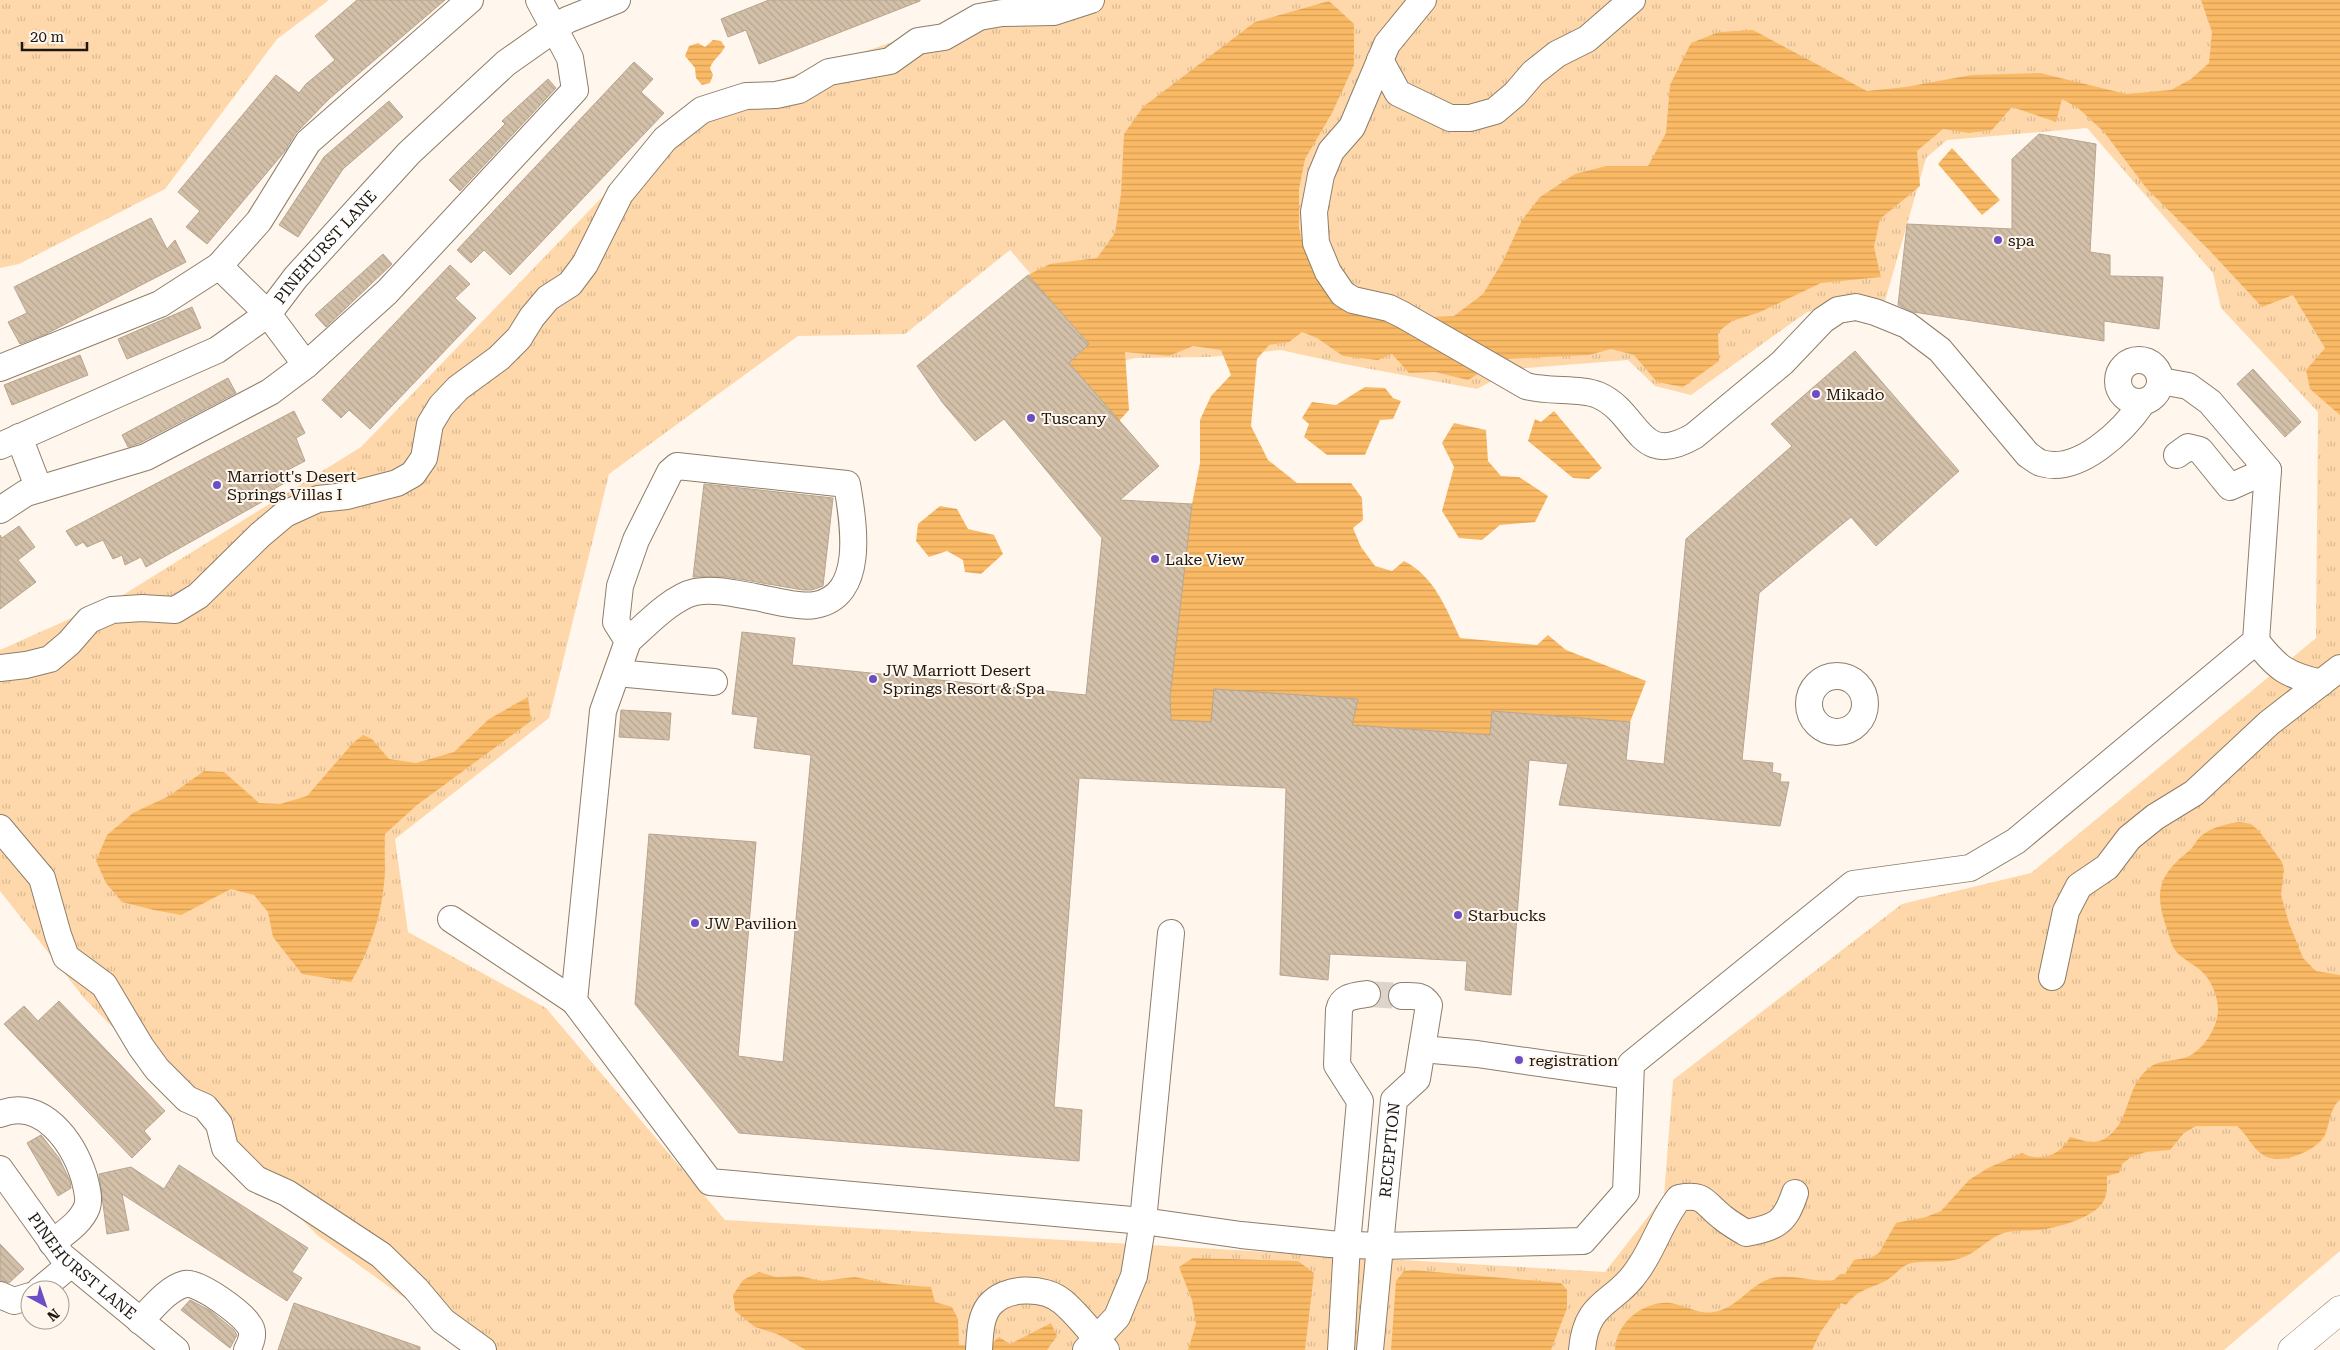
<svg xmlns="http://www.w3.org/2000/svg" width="2340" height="1350" viewBox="0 0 2340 1350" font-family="'Roboto Serif',serif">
<defs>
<pattern id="grass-tufts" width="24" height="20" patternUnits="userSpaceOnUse" patternTransform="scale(1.25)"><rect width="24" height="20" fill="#fed8aa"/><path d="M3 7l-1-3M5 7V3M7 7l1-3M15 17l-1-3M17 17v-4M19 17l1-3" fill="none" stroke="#d9b991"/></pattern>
<pattern id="water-rules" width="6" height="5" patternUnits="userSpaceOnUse" patternTransform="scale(1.25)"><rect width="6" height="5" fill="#fab965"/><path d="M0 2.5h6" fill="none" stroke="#d69e56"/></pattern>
<pattern id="building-back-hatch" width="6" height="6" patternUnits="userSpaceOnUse" patternTransform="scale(1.25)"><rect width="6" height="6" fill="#d3c0a9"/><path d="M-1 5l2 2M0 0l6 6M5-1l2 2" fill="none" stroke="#b5a490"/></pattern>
</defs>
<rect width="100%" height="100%" fill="#fff7ed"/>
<path fill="url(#grass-tufts)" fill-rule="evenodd" d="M0 0H329L277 39 165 189 19 264 0 268Z
M996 0H2340V1251L2224 1350H477L317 1235 84 998 0 891V650L123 595 361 447 639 159 726 98 985 11ZM2087 128 2213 273 2221 308 2318 412 2316 638 2031 873 1902 904 1673 1080 1664 1196 1605 1272 725 1220 546 1008 408 932 395 839 549 718 609 474 798 336 905 334 1010 250 1109 365 1135 358 1209 357 1281 350 1344 364 1477 389 1515 369 1628 360 1655 386 1691 395 1807 312 1885 301 1926 158 1947 140Z"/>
<path fill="url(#water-rules)" d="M2201 0H2340V415L2310 389 2306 370 2325 348 2293 295 2262 307 2210 251 2147 189 2104 132 2078 108 2062 99 2056 122 2012 107 1992 130 1969 133 1943 129 1917 151 1920 186 1880 219 1874 247 1881 277 1821 283 1760 312 1732 321 1718 332 1719 361 1683 387 1657 382 1634 355 1611 349 1589 355 1503 359 1468 380 1435 372 1409 373 1392 354 1378 360 1343 356 1317 338 1302 332 1289 342 1269 345 1257 359 1251 426 1268 460 1297 483H1351L1362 498 1363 520 1353 528 1361 547 1375 566 1392 571 1404 561C1434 576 1446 608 1460 638L1537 645 1548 635 1566 650 1646 681 1630 722 1493 711 1490 735 1352 725 1358 700 1211 722 1171 720 1170 697 1192 504 1200 463V420L1211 396 1231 375 1221 350 1193 346 1169 356 1125 352 1129 410 1119 421 1069 363 1089 344 1028 275 1050 264 1097 258 1115 233 1121 194 1124 134 1143 107 1255 22 1329 1 1354 24V65L1332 113 1305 159 1299 189V229L1305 251 1334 305 1385 319 1454 316 1483 294 1503 261 1522 220 1540 197 1575 174 1606 166H1648L1666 133 1670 85 1691 43 1719 32 1753 30 1867 91 1906 87 1971 75 2040 73 2126 94 2171 90 2191 79 2209 63 2212 32Z
M713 40 721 41 725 47C720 56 714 58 710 68L713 75 710 83 702 85 696 78 695 68 685 56 689 46 698 43 705 47Z
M1952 148 2000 200 1982 215 1938 164Z
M1365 387 1385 388 1393 398 1401 401 1393 419 1380 420 1365 455H1327L1304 437 1309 424 1302 418 1312 402 1336 405Z
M1554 411 1602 468 1589 479 1573 478 1528 441 1535 419 1541 422Z
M1454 423 1486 430 1488 461 1501 476 1519 477 1548 496 1535 522 1500 525 1482 540 1459 538 1442 511 1454 467 1442 443Z
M940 506 957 509 968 529 994 535 1003 554 981 574 965 572 963 560 947 551 929 557 916 541 918 524Z
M528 697 531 721 417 805 385 834C384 850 386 868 384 884 381 919 368 953 351 982L302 974 273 937 268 912 254 895 231 889 181 915 154 910 122 902 106 883 96 861 107 835 133 813 169 796 204 771 224 772 259 803 280 804 307 796 353 743 363 735 372 739 389 759 416 763 454 752 489 719Z
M2240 822 2251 824 2259 831 2282 862 2284 869 2281 895 2289 923 2303 958 2316 971 2340 975V1100C2330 1107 2330 1124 2325 1135 2316 1152 2279 1166 2263 1155 2252 1148 2247 1134 2237 1126H2196L2184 1133 2170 1150 2146 1152 2131 1157 2122 1164 2119 1173 2107 1176C2107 1185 2108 1194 2103 1202 2095 1217 2055 1229 2038 1230 2026 1231 2015 1230 2004 1233 1988 1238 1977 1253 1961 1258 1945 1264 1929 1260 1912 1263 1900 1266 1897 1274 1887 1280 1871 1289 1859 1288 1846 1305L1841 1303 1820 1333 1812 1350H1615C1616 1323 1643 1301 1670 1303 1686 1305 1698 1315 1714 1312 1737 1308 1749 1286 1769 1279 1790 1272 1813 1283 1834 1280L1840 1274H1845L1854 1260 1870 1258 1879 1253 1896 1223 1926 1217 1941 1211 1969 1180 1988 1168 2022 1153C2040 1163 2061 1155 2070 1137 2082 1140 2094 1146 2106 1138 2132 1120 2124 1089 2148 1069 2159 1059 2174 1062 2187 1057 2204 1050 2219 1025 2218 1008 2217 992 2209 975 2195 966 2188 961 2180 957 2175 950 2171 944 2169 935 2167 929 2154 893 2158 875 2189 851 2194 847 2196 840 2201 836 2210 828 2228 823 2240 822Z
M1193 1258 1298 1261 1314 1273 1305 1350H1188L1196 1324 1192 1300 1179 1267Z
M1413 1270 1561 1283 1567 1290V1308L1551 1350H1391L1396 1281 1404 1271Z
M759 1272 776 1277 799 1276 821 1281 855 1277 891 1284 931 1287 935 1302 952 1307 958 1319 959 1345 988 1347 999 1337 1010 1344 1051 1323 1057 1336 1047 1350H806L777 1334 755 1327 735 1311 733 1295 743 1280Z"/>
<path fill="url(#building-back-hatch)" stroke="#b7a58f" d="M357 0H445L329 99 295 134 285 151 207 244 186 227 200 211 178 192 276 75 299 93 306 84 335 60 315 36Z
M769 0H920V1L759 64 746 30 728 37 721 19Z
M634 62 653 79 641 92 664 113 510 275 484 250 471 263 457 250Z
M548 79 556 88 460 191 449 180 505 124 502 121Z
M389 101 403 117 343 169 298 237 279 225 324 157Z
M2039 134 2096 144 2090 252 2110 255V276L2163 277 2159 329 2104 321V341L1913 312 1898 305 1907 224 2012 229V159Z
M151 218 167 249 175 240 186 262 46 334 20 344 8 322 27 313 14 287Z
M383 254 392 264 326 327 315 315Z
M450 265 470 284 455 298 476 318 370 429 349 410 341 418 322 400Z
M1028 275 1089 344 1069 363 1159 466 1120 500 1192 504 1170 697 1171 720 1211 722 1214 689 1358 699 1352 725 1490 735 1492 711 1630 722 1626 760 1664 764 1686 539 1792 446 1771 424 1855 351 1959 471 1876 546 1851 517 1759 593 1742 760 1773 763 1772 772 1781 774 1780 782H1789L1780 826 1559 805 1568 764 1529 760 1511 995 1465 990 1467 961 1330 954 1328 980 1280 975 1286 788 1079 778 1054 1107 1082 1110 1079 1161 739 1133 635 1004 649 834 756 842 738 1056 783 1062 811 755 754 748 758 717 732 714 742 632 795 638 792 665 1086 695 1102 538 1004 419 975 441 942 402 917 366Z
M192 307 201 328 127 359 118 339Z
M80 355 88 375 12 405 4 385Z
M2253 369 2301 422 2285 437 2237 384Z
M228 378 236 393 140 443 128 447 122 435Z
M294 411 305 433 296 438 305 461 284 472 288 481 274 489 276 494 146 567 141 557 125 565 122 555 113 559 103 540 87 547 83 542 76 546 66 531Z
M704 484 833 498 823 586 812 590H803L727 577H693Z
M19 526 35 547 18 560 36 582 0 609V535L2 538Z
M621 710 671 713 669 740 619 737Z
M59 1001 165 1111 144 1131 151 1139 132 1158 4 1024 24 1006 38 1021Z
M41 1135 59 1158 70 1181 71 1188 58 1196 27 1143Z
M179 1165 308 1248 292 1272 302 1278 287 1301 122 1194 129 1230 107 1234 99 1174 131 1167 164 1189Z
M0 1244 24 1269 9 1283 0 1280Z
M190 1300 211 1311 234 1330 237 1335 230 1348 181 1310Z
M294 1303 420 1347V1350H278Z"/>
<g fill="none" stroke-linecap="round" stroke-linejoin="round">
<path stroke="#ddd5cc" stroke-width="26" stroke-dasharray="26 13" stroke-linecap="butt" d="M1367 994 1402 996"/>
<defs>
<g id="minor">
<path d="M1423 0 1387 44 1352 127 1331 151 1321 175 1314 212 1316 243 1328 272 1343 294 1353 300 1389 308 1403 315 1526 386C1548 392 1582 388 1598 395 1640 413 1637 469 1694 436L1782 363 1823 320 1838 310 1856 307 1875 312 1907 325 1940 350 2028 455C2032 457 2037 462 2041 463 2079 475 2124 430 2143 402"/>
<path d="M1380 60 1398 93 1450 118H1470L1495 111 1515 94 1533 73 1557 54 1587 39 1632 0"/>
<path d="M219 266 268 314 306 365"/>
<circle cx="2139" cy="381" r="21"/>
<path d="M0 368 160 304 219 266 259 221 308 142 470 0"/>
<path d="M19 437 39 489"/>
<path id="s1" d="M0 446 217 350 268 314 296 277 409 153 506 63 567 20 617 0"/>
<path d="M2177 455 2188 447 2200 450 2230 487 2268 470"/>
<path d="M0 510 26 493 146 457 270 392 306 365 387 292 575 90 570 58 539 0"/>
<path d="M628 641C645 626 672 597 695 592 714 588 737 594 755 597 771 600 800 608 815 605 867 596 853 521 847 484L677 466 670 472 636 540 620 586 616 622 628 641 603 711 574 1001 710 1182 1143 1221 1241 1235 1330 1244 1380 1246 1583 1241 1626 1192 1631 1064 1853 884 1970 868 2016 841 2256 641 2268 470 2210 402 2188 386 2161 381"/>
<path d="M2256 641C2278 669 2287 675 2321 683"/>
<path d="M0 668 26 665 50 659 69 643 89 620 112 610 142 608 175 610 198 596 260 535 285 514 318 499 347 496 397 483 413 474 424 458 430 424 441 406 458 388 499 358 519 338 532 317 548 298 570 284 585 264 620 194 665 139 702 110 746 96 776 95 799 90 829 72 890 61 918 41 944 37 979 17 1002 13 1054 12 1091 0"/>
<path d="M617 673 714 682"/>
<circle cx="1837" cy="704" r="28"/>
<path d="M0 828 42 878 58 935 66 957 104 985 141 1047 157 1069 187 1099 205 1107 219 1124 225 1148 256 1179 287 1193 381 1255 416 1289 443 1321 483 1350"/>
<path d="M451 919 574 1001"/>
<path d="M2052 977 2066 911 2079 886 2107 867 2129 838 2155 817 2194 793 2269 723 2340 668"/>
<path d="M1422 1049 1477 1054 1630 1076"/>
<path d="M0 1114C42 1097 73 1142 84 1177 86 1185 90 1199 87 1207 81 1223 64 1233 52 1243"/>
<path id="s2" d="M0 1169 62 1256 176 1350"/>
<path d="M40 1290 71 1264"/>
<path d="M0 1295 14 1301 30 1296"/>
<path d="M140 1321C152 1309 168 1288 185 1284 198 1281 242 1313 249 1325 255 1332 251 1343 247 1350"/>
<path d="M979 1350C980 1335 980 1318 989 1306 1005 1286 1044 1286 1063 1302 1079 1316 1093 1334 1106 1350"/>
<path d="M1086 1350 1117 1317 1134 1276 1143 1221 1171 933"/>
<path d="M1341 1350 1347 1244 1360 1101 1337 1065 1339 1010C1342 996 1354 996 1367 994"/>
<path id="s3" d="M1370 1350 1394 1100 1417 1079 1429 1005C1422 994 1414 996 1402 996"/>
<path d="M1582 1350C1586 1300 1615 1304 1637 1271 1654 1248 1661 1220 1679 1198 1705 1193 1704 1203 1722 1217 1729 1223 1738 1228 1746 1233 1777 1227 1785 1223 1795 1193"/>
</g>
<path id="major" d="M2292 1350 2340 1310"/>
</defs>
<use href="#minor" stroke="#8e7d68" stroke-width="28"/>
<use href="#major" stroke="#8e7d68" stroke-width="29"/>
<use href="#minor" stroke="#fff" stroke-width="26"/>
<use href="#major" stroke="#fff" stroke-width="28"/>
</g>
<g fill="#6b4ec7" stroke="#fff7ed" stroke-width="2">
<circle cx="1998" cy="240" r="5"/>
<circle cx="1816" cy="394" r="5"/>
<circle cx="1031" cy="418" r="5"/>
<circle cx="217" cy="485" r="5"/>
<circle cx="1155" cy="559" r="5"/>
<circle cx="873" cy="679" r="5"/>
<circle cx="1458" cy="915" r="5"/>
<circle cx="695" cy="923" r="5"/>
<circle cx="1519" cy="1060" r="5"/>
</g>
<g text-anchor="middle" stroke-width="4" stroke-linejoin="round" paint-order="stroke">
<g font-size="16" fill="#1e170f" stroke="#fff7ed" text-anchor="start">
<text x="2008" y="246">spa</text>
<text x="1826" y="400">Mikado</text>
<text x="1041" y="424">Tuscany</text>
<text x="227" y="482">Marriott's Desert<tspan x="227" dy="18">Springs Villas I</tspan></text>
<text x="1165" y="565">Lake View</text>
<text x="883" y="676">JW Marriott Desert<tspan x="883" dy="18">Springs Resort &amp; Spa</tspan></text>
<text x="1468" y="921">Starbucks</text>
<text x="705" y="929">JW Pavilion</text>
<text x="1529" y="1066">registration</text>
</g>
<g font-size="16" fill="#1e170f" stroke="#fff7ed">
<text dy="6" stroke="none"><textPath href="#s1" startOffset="388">PINEHURST LANE</textPath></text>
<text dy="6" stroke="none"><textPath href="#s3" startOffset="201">RECEPTION</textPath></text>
<text dy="6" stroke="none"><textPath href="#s2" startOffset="128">PINEHURST LANE</textPath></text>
</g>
</g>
<g transform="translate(45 1305) rotate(140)"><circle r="24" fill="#fff7ed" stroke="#a59d94"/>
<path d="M0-4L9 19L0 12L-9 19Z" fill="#6b4ec7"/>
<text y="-8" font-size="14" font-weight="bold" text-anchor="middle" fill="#1e170f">N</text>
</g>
<path d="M22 42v8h65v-8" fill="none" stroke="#1e170f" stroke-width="2.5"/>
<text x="30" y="42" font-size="15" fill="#1e170f" stroke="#fff7ed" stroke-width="4" paint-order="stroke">20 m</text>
</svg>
